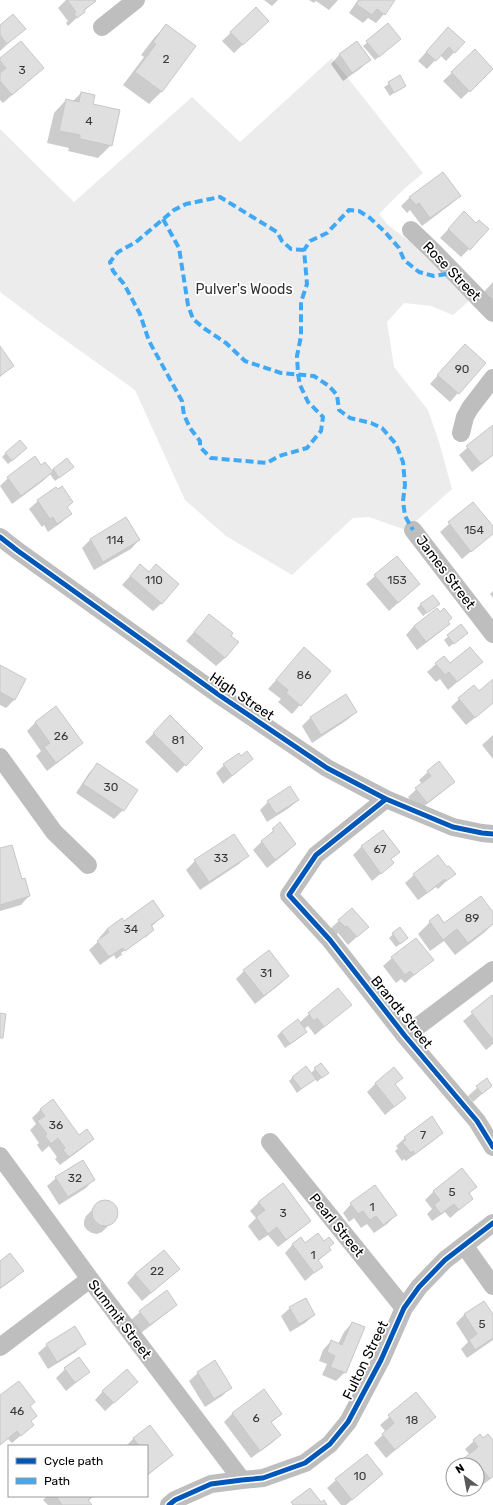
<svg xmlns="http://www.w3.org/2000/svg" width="493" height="1505" viewBox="0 0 493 1505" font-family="Rubik,sans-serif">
<rect width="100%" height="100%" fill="#fff"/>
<path fill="#ececec" d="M332 58 423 173 405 188 379 214 388 225 433 259 470 300 453 315 431 306 404 303 387 322 394 367 428 410 439 442 452 489 406 530 369 517 353 518 292 575 226 536 185 500 135 390 40 322 0 292V129L74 202 192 97 240 142Z"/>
<path fill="#0003" d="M66 0H94L95 1 68 26 66 23 68 21 58 8Z
M264 0H278L272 6Z
M309 0H338L329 10 316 1 314 3Z
M358 0H394L384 14 376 23 368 18 363 23 349 13Z
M256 9 259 29 234 53 222 41Z
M166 25 162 91 149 104 123 85 144 57 141 55 154 38Z
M388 25 396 43 375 60 363 46Z
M0 26 24 29 0 51Z
M440 37 464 42 446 61 440 55 427 69 418 61Z
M357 43 369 60 361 68 343 81 331 64 339 55Z
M475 51 492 69 461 99 443 81Z
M0 60 43 68 3 103 0 100Z
M399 77 405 85 390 96 384 87Z
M81 93 92 105 111 145 98 158 68 151 69 148 47 143 54 113 66 100 73 101Z
M460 196 451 204 422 226 410 210 407 213 401 206 410 197Z
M456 221 469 249 461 257 440 238Z
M493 282V304L482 294Z
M0 348 13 365 0 377Z
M457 354 458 393 450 402 430 384Z
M493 426V455L472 472 459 455Z
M26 448 8 464 2 457 6 453Z
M41 466 51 472 53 469 68 471 55 481 50 474 43 481 12 504 0 486 8 478Z
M57 491 70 514 62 522 48 532 44 525 42 527 29 509 38 501Z
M473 503 493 528V533L462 559 440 532Z
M126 518 139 540 131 549 94 570 82 548 90 540Z
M140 565 149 572 162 603 153 611 122 585Z
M375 576 419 584 389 611 366 584Z
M493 591V598L490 594Z
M421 604H438L423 616 417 608Z
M436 610 448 624 440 632 417 650 406 635 414 626Z
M209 615 225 658 216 666 186 641Z
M461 626 462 637 449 647 444 640Z
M304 649 330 671 292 714 278 702 281 699 268 689Z
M481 662 448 690 440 679 436 682 427 672 436 664 450 665Z
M0 666 15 699 6 708 0 705Z
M493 681V703L466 725 451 707 459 699 479 692Z
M345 695 356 712 347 720 312 743 302 726 310 718Z
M56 708 82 743 73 751 47 771 36 756 41 751 27 731 35 723Z
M170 717 202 748 177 773 145 742Z
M493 735V759L482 745Z
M241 757 252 759 223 784 216 773 224 765Z
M439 762 454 782 445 790 418 811 408 797 422 784 419 780Z
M98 764 123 810 114 819 76 793 89 773Z
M298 800 289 808 267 822 260 810 268 802Z
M280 824 295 844 286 853 267 868 253 850Z
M383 831 398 852 390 860 393 863 372 881 353 855 361 847Z
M233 835 247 856 239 864 200 890 186 870 195 861Z
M0 849 21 880 29 896 21 905 0 911Z
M447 869 454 874 438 889 436 887 418 900 405 883 414 875Z
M352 909 359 935 348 945 338 933 336 935 330 929Z
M493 913V924L485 932 455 955 444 941 430 951 418 934 430 922 444 924Z
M163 916 151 927 153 930 145 938V936L121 953 122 955 145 938 116 959 114 955 100 965 89 950 100 940 99 938 107 929 124 922Z
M393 934 403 942 396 947 389 938Z
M392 958 432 960 405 983 401 979 396 983 383 966Z
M244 971 288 976 279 985 255 1004 236 979Z
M492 997 493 998V1044L486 1050 463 1021Z
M350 1005 315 1035 308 1026 304 1029 306 1032 302 1036 285 1048 277 1036 281 1032 299 1023 309 1014Z
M315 1069 327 1073 317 1082 315 1078 297 1093 289 1081 293 1077 310 1074Z
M401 1078 394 1085 405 1098 385 1115 367 1092 376 1083Z
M486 1080 491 1086 473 1102 468 1096Z
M53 1100 79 1136 93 1139 84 1147 60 1165 55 1159 57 1157 49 1146 42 1152 37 1145 39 1143 30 1130 36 1124 32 1118 40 1110Z
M442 1133 433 1141 406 1161 404 1159 402 1161 395 1151 398 1148 396 1146 405 1138Z
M56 1178 94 1179 86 1188 59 1205 47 1186Z
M475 1187 468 1194 472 1199 450 1218 445 1212 432 1221 427 1214 432 1209 425 1200 434 1191Z
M104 1201H109L114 1204 116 1209 117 1214 115 1219 102 1232 97 1234 92 1233 87 1230 84 1226V1221L86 1216 99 1203Z
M259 1202 310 1221 301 1229 278 1247 268 1235 259 1241 248 1226 256 1218 250 1211Z
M351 1204 396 1215 387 1224 374 1233 367 1224 361 1228 354 1218 349 1222 343 1213Z
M293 1244H305L328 1248 330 1250 317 1262 321 1267 305 1281 285 1253Z
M0 1262 22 1271 14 1279 0 1289Z
M179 1269 142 1301 127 1283 135 1274Z
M167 1291 175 1305 167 1313 141 1333 131 1320 140 1312Z
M484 1302 493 1316V1340L467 1358 461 1349 468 1342 456 1323 464 1315Z
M290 1308 314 1315 305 1323 290 1332 281 1316Z
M352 1323 345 1372 336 1381 322 1375 327 1364 319 1361 323 1350 331 1341 338 1344 344 1332Z
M75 1327 84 1343 76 1352 48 1369 38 1353 47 1345Z
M65 1369 89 1372 66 1391 56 1378Z
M198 1373 231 1387 222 1396 205 1407 189 1381Z
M137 1382 105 1411 95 1400 103 1391Z
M264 1390 281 1414 271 1423 280 1435 272 1443 251 1458 224 1422 232 1414Z
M416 1394 435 1417 386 1458 374 1443 386 1432 380 1425Z
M0 1397 29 1407 30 1421 33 1425 12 1443 8 1439 0 1445Z
M134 1438 172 1455 147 1476V1446H126Z
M483 1439 493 1442V1477L481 1486 477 1482V1465H457L470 1455 465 1449 474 1441Z
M453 1469V1475L450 1472Z
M382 1474 346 1505H341L327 1488 336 1480Z
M47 1496H94L88 1501 91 1505H48L43 1500Z"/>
<path fill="#dfdfdf" stroke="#c7c7c7" d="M67 0H95L96 1 84 10 85 12 77 18 74 14 76 12Z
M359 0H395L385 15 377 9 372 15 356 4Z
M256 7 269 21 243 45 230 32Z
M13 14 26 29 7 44 0 35V25Z
M388 23 401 39 379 57 366 41Z
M166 24 196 46 162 92 135 72 156 44 153 42Z
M448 27 465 42 455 53 449 47 436 61 426 52Z
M21 41 44 68 12 95 0 81V73L6 68 0 61V58Z
M357 41 371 60 352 73 339 54Z
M475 49 493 69 470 92 451 72Z
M400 75 406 86 394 93 388 82Z
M81 92 95 95 93 104 120 110 112 146 80 139V135L59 131 66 99 79 102Z
M443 172 461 196 430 218 419 203 416 205 409 197Z
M464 211 476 223 479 220 489 229 470 250 448 229Z
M465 344 486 363 459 394 437 375Z
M0 346 14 366 0 376Z
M493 425V455L481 464 466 446Z
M20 440 27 448 12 461 5 453Z
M35 456 41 465 45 462 53 472 21 496 7 477Z
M67 458 74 467 59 478 53 469Z
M62 486 73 502 67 507 72 514 57 524 53 517 50 519 37 500 56 487 58 489Z
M473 502 493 526V534L471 552 448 522Z
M126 517 140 540 103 562 90 539Z
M397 556 420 584 398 603 374 575Z
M140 564 149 572 156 564 179 584 162 604 130 576Z
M433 595 440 604 427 613 420 604Z
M437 608 440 612 444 608 452 618 448 621 450 624 426 642 414 626Z
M209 614 233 633 231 636 239 642 225 658 194 632Z
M461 624 468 633 454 644 447 635Z
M304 647 331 671 301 706 286 693 288 690 276 680Z
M470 647 483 662 457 682 449 672 445 675 435 663 444 656 450 663Z
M0 665 26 679 15 700 0 692Z
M493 679V703L475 718 458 698 474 685 479 691Z
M346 694 357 712 321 735 310 717Z
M56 706 83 743 56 763 44 747 50 743 35 722Z
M170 715 203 748 186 766 153 733Z
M247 751 253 759 232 776 223 764 239 753 241 756Z
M439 761 455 782 427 803 415 788 431 776 427 771Z
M97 763 138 790 124 811 83 784Z
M290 786 299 800 276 814 267 801Z
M280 822 296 844 275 860 261 841 274 831 272 829Z
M383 830 400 852 391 859 394 863 381 874 361 846Z
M234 834 249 856 209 882 194 860Z
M12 845 22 879 25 878 30 896 0 905V848Z
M438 855 447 867 449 866 456 874 446 881 445 879 427 893 413 874Z
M481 896 493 912V924L468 943 457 929 443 940 429 921 438 914 444 923Z
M153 900 164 916 151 925 154 930 125 951 123 948 109 957 97 941 109 932 107 929 122 918 124 921Z
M352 908 369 927 357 937 347 926 345 927 338 920Z
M400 927 408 938 400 944 392 933Z
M416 938 434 960 414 975 410 971 405 975 391 957Z
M269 950 289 976 264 996 243 970Z
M338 988 352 1005 324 1027 317 1018 314 1021 308 1013Z
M492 995 493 997V1040L471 1012Z
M0 1013 6 1014 3 1038H0Z
M298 1019 307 1032 290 1044 281 1032Z
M321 1063 329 1073 322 1078 314 1068Z
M306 1066 316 1079 301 1089 292 1077Z
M394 1067 403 1078 395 1084 406 1098 394 1107 375 1083Z
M487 1078 492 1086 482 1094 476 1086Z
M53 1099 79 1135 87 1129 94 1139 69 1157 63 1150 65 1148 58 1138 51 1144 45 1136 47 1134 37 1121 45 1116 40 1109Z
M432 1116 443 1133 415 1154 413 1151 411 1153 402 1142 406 1140 404 1137Z
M83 1160 95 1180 68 1197 55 1177Z
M462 1168 477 1187 469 1193 473 1199 459 1210 454 1204 441 1214 434 1205 440 1200 433 1191Z
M283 1183 311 1221 286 1240 277 1227 268 1234 256 1217 265 1210 258 1202Z
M375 1185 397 1215 383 1225 376 1216 370 1220 363 1211 358 1214 350 1203Z
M92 1213a13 13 0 1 1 26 0a13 13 0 1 1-26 0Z
M318 1233 324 1241 329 1237 334 1243 329 1247 331 1250 318 1260 323 1267 314 1273 292 1244 301 1237 305 1243Z
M164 1250 180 1269 151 1293 135 1274Z
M10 1253 24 1271 0 1288V1261Z
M167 1290 177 1305 150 1325 139 1311Z
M306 1298 315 1315 299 1324 289 1307Z
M484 1301 493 1314V1338L475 1350 469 1340 477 1334 464 1314Z
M352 1322 365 1327 346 1373 330 1367 335 1356 327 1352 331 1340 342 1345Z
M75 1326 86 1344 57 1362 46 1344Z
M79 1357 90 1372 75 1383 64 1368Z
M215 1360 232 1388 214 1399 197 1372Z
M127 1369 138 1382 114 1403 102 1391Z
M19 1381 35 1402 30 1406 37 1416 31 1421 34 1425 21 1436 17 1431 0 1445V1395Z
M264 1389 282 1414 271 1422 281 1435 260 1451 232 1413Z
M416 1392 436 1417 395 1450 382 1434 394 1423 388 1415Z
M150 1425 173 1455 147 1475V1446H139L133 1438Z
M480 1434 483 1438 488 1434 493 1440V1476L490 1479 480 1466 477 1468V1465H460L458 1463 478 1447 473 1440Z
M367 1454 383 1474 352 1500 335 1479Z
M310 1488 321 1502 324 1500 327 1505H293L291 1502Z
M56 1496H93L88 1500 92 1505H62Z"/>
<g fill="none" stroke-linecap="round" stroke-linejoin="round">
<path stroke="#bebebe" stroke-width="18" d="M102 27 136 0
M411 230 434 252 493 313
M461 433 465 417 470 408 493 378
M413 530 493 634
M0 537 18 551 219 695 327 768 386 799 453 827 482 833 493 834
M0 757 54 832 88 865
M386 799 316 855 289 895 330 940 405 1036 477 1121 493 1147
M405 1036 493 970
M270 1142 404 1308
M0 1156 90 1279 242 1480
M464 1245 493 1286
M0 1347 90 1279
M169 1505 175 1500 211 1484 242 1480 263 1478 305 1463 330 1444 348 1422 381 1360 404 1308 419 1287 445 1260 493 1223"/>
<path stroke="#3fa9f5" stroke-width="4" stroke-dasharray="8 4" stroke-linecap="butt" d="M163 219 179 248 188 305 193 319 205 329 226 343 245 361 281 373 314 376 329 386 337 395 339 410 350 418 371 423 382 428 396 444 403 462 405 485 403 501 405 516 413 530
M304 250 291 249 282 241 277 232 220 197 186 204 174 210 136 242 118 252 110 262 113 271 124 284 140 314 149 341 182 401 184 415 190 428 200 441V447L211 458 267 463 279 456 307 448 321 431 323 417 308 402 300 385 298 374 297 356 301 336V302L307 284 304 250 310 241 327 233 349 210 359 211 370 218 385 232 399 248 404 260 419 272 434 276 453 273"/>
<defs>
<path id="cycleway" d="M0 537 18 551 219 695 327 768 386 799 453 827 482 833 493 834
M386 799 316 855 289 895 330 940 405 1036 477 1121 493 1147
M169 1505 175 1500 211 1484 242 1480 263 1478 305 1463 330 1444 348 1422 381 1360 404 1308 419 1287 445 1260 493 1223"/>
</defs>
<use href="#cycleway" stroke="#fff" stroke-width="8"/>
<use href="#cycleway" stroke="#0057b8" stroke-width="5"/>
</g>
<g text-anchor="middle" stroke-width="3.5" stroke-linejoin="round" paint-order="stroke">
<g font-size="12" fill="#383838">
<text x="166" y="63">2</text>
<text x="22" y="74">3</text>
<text x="89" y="125">4</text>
<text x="462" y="373">90</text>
<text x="474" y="534">154</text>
<text x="115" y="544">114</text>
<text x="154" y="584">110</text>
<text x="397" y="584">153</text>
<text x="304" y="679">86</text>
<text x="61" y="740">26</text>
<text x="178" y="744">81</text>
<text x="111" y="791">30</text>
<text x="380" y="853">67</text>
<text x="221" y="862">33</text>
<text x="472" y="922">89</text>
<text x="131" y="933">34</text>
<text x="266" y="977">31</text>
<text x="56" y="1129">36</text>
<text x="423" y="1139">7</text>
<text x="75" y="1182">32</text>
<text x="452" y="1196">5</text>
<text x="372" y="1211">1</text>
<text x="283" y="1217">3</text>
<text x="313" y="1259">1</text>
<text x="157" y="1275">22</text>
<text x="482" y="1328">5</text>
<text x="17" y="1415">46</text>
<text x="256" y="1422">6</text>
<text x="412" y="1424">18</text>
<text x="360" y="1480">10</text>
</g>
<g font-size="14" fill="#000" stroke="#fff">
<text transform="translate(452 271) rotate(46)" y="5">Rose Street</text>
<text transform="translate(446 572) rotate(53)" y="5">James Street</text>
<text transform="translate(242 696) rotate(34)" y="5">High Street</text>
<text transform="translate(402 1012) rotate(51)" y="5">Brandt Street</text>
<text transform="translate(337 1225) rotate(51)" y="5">Pearl Street</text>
<text transform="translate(120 1319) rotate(53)" y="5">Summit Street</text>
<text transform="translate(365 1360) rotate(-64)" y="5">Fulton Street</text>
</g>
<g font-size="14" fill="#333" stroke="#fff">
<text x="244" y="294">Pulver's Woods</text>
</g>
</g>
<rect x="8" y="1445" width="140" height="52" fill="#ffffff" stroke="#999999"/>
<rect x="16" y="1458" width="20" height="6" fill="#0057b8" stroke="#999999"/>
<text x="44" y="1465" font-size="12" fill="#000000">Cycle path</text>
<rect x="16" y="1478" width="20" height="6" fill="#3fa9f5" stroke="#999999"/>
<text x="44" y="1485" font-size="12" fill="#000000">Path</text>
<g transform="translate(465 1477) rotate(328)"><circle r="19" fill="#ffffff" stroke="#999999"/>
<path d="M0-3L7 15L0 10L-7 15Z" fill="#595959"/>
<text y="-6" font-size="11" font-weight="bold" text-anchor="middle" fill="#000000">N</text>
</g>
</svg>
